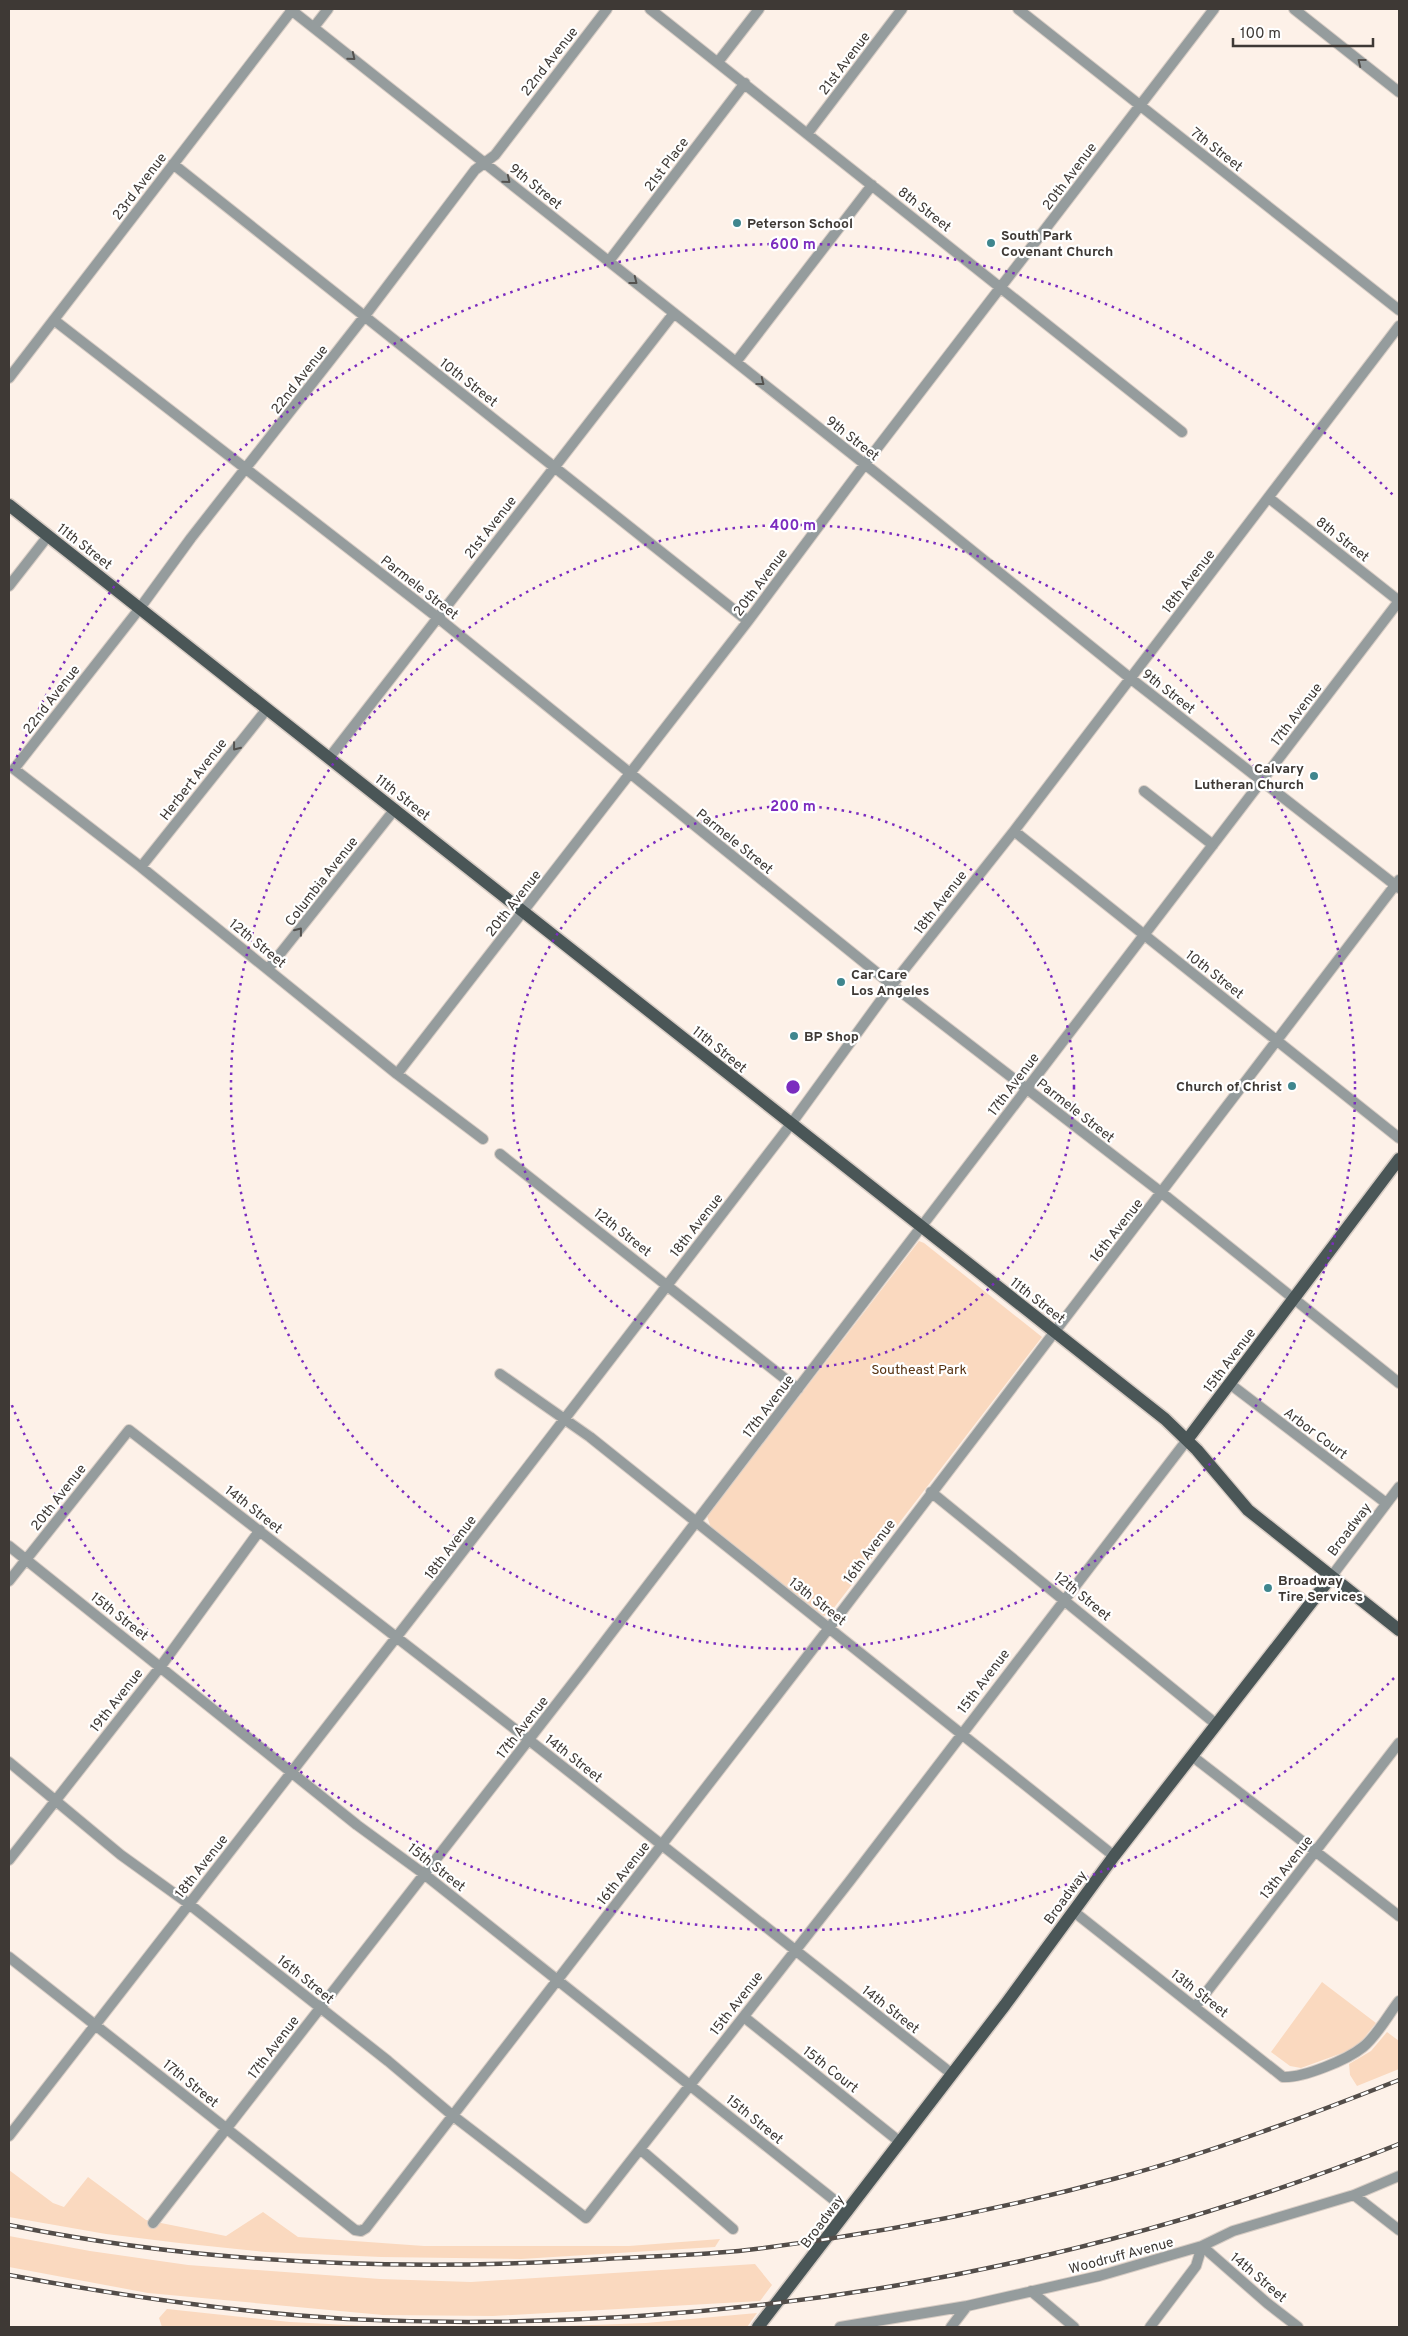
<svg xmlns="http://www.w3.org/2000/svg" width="1408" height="2336" viewBox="0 0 1408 2336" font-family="Overpass,sans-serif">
<rect width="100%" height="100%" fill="#fdf1e8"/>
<path fill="#fad9bf" d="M919 1241 924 1243 1042 1337 830 1613 824 1616 711 1528 707 1516Z
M1322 1982 1376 2023 1356 2048 1301 2068 1290 2066 1271 2052Z
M1387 2032 1399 2041V2069L1357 2086 1350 2075 1349 2064 1371 2051Z
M9 2170 53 2203 64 2207 88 2177 146 2220 226 2236 263 2212 298 2237 424 2246H629L720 2239 715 2247 521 2259 381 2257 265 2252 179 2243 106 2234 9 2217Z
M9 2236 90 2251 188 2265 380 2279 471 2282 755 2264 772 2285 760 2301 493 2316 383 2315 148 2293 9 2267Z
M167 2309 290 2322 387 2327H162L159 2318Z
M757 2313 747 2327H538L646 2323Z"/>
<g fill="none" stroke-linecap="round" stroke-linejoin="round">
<defs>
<path id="minor" d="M290 9 876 473 1130 678 1399 888
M650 9 1182 432
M1018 9 1399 310
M1294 9 1399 92
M314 27 328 9
M718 62 759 9
M807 134 902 9
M173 164 748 621
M609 261 745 83
M54 320 437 617 892 985 1162 1193 1399 1383
M736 362 872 185
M9 378 292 10
M1269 498 1399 601
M9 586 48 536
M329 758 674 313
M1144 791 1213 845
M1014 831 1399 1138
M141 867 267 709
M268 969 395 809
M397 1074 748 621 865 464 1214 9
M483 1139 397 1074 141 867 14 769 140 608 191 538 364 317 475 170 495 155 607 9
M500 1154 798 1389
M500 1374 590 1437 1114 1856
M1230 1384 1386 1503
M931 1492 1216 1724
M9 1546 357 1825 424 1874 848 2211
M1331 1577 1399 1487
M9 1581 129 1430 529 1740 952 2074
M1192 1756 1399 1916
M9 1762 121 1855 189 1904 388 2061 452 2115 586 2218 849 1882 1187 1440
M9 1860 161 1666 260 1530
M1073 1911 1283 2077C1303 2078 1347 2060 1363 2047 1377 2036 1388 2015 1399 2001
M9 1957 355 2230 361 2231 366 2228 829 1628 1399 880
M1195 2007 1399 1743
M744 2017 900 2142
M9 2136 447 1572 791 1124 892 985 1014 831 1399 326
M640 2149 733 2229
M1354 2195 1399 2230
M153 2223 583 1670 1399 601
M1031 2291 1074 2327
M840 2327 967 2306 1099 2276 1202 2246 1233 2231 1354 2195 1399 2176
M951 2327 967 2306
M1150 2327 1196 2266 1202 2246 1267 2303 1298 2327"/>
<path id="major" d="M9 505 1165 1419 1197 1450 1248 1510 1399 1630
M1187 1440 1399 1159
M758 2327 1005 2005 1114 1856 1331 1577"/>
</defs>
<use href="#minor" stroke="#d7ccc4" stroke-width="12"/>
<use href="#major" stroke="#d7ccc4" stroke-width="15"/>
<use href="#minor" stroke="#959c9d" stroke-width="10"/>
<use href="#major" stroke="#4a5657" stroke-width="12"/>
<defs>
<path id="rail" d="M9 2225C200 2264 396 2271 590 2260 642 2256 695 2256 747 2250 872 2235 995 2211 1117 2178 1213 2152 1307 2116 1399 2080
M9 2275C121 2296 234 2312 347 2319 706 2336 1067 2277 1399 2144"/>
</defs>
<use href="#rail" stroke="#534d49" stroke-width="4.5"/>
<use href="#rail" stroke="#fff" stroke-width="2.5" stroke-dasharray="8" stroke-linecap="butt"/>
</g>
<defs><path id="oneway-chevron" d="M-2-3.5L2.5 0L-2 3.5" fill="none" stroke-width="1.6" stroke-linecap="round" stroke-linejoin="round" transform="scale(1.25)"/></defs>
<g stroke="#54524f">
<use href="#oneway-chevron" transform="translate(352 57) rotate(39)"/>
<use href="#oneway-chevron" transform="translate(1361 62) rotate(-142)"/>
<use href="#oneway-chevron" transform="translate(507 180) rotate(39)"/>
<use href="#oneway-chevron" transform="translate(634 281) rotate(38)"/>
<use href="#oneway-chevron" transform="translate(761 382) rotate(38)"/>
<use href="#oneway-chevron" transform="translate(236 747) rotate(128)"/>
<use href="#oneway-chevron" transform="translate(299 931) rotate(-52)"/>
</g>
<g fill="none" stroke="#7b2cbf" stroke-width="2.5" stroke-dasharray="2.5 5">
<circle cx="793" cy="1087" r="281"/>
<circle cx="793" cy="1087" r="562"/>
<path d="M1394 1678A843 843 0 0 1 11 1403M11 771A843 843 0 0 1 1394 496"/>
</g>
<g fill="#3f868e" stroke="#fff" stroke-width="2">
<circle cx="737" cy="223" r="5"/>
<circle cx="991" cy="243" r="5"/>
<circle cx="1314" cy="776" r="5"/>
<circle cx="841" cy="982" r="5"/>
<circle cx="794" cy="1036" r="5"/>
<circle cx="1292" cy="1086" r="5"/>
<circle cx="1268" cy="1588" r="5"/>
</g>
<g text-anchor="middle" stroke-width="4.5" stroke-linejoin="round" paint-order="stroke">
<g font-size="14" fill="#3e3935" stroke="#fff">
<text transform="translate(549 61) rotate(-52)" y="5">22nd Avenue</text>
<text transform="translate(844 63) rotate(-53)" y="5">21st Avenue</text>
<text transform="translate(1217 149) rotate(38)" y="5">7th Street</text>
<text transform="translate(666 164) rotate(-53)" y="5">21st Place</text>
<text transform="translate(1069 176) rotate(-53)" y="5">20th Avenue</text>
<text transform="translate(139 186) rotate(-53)" y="5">23rd Avenue</text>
<text transform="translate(536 186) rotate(39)" y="5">9th Street</text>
<text transform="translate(925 209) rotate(38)" y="5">8th Street</text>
<text transform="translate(299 379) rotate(-52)" y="5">22nd Avenue</text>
<text transform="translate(469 382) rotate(38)" y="5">10th Street</text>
<text transform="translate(853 438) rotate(38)" y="5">9th Street</text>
<text transform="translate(490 527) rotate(-52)" y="5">21st Avenue</text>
<text transform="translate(1343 539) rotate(38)" y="5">8th Street</text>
<text transform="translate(85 546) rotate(38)" y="5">11th Street</text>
<text transform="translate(1188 581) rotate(-52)" y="5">18th Avenue</text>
<text transform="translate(760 582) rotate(-53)" y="5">20th Avenue</text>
<text transform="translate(420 587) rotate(38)" y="5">Parmele Street</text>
<text transform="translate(1169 691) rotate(38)" y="5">9th Street</text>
<text transform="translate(51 699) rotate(-52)" y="5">22nd Avenue</text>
<text transform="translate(1296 714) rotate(-53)" y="5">17th Avenue</text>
<text transform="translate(193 779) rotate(-52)" y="5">Herbert Avenue</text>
<text transform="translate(403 797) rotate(38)" y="5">11th Street</text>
<text transform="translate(735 841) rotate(39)" y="5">Parmele Street</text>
<text transform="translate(321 881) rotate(-52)" y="5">Columbia Avenue</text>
<text transform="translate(940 902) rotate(-52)" y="5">18th Avenue</text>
<text transform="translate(513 903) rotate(-52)" y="5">20th Avenue</text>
<text transform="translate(258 943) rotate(39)" y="5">12th Street</text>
<text transform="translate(1215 974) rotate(38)" y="5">10th Street</text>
<text transform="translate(720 1049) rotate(39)" y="5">11th Street</text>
<text transform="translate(1013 1084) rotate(-53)" y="5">17th Avenue</text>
<text transform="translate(1076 1110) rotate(38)" y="5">Parmele Street</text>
<text transform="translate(696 1225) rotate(-52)" y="5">18th Avenue</text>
<text transform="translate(1116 1230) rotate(-52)" y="5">16th Avenue</text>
<text transform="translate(623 1232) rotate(38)" y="5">12th Street</text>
<text transform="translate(1038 1300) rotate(38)" y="5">11th Street</text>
<text transform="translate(1229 1360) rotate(-53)" y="5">15th Avenue</text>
<text transform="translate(768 1406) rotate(-53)" y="5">17th Avenue</text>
<text transform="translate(1316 1433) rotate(37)" y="5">Arbor Court</text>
<text transform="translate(58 1497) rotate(-52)" y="5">20th Avenue</text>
<text transform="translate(254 1509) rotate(38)" y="5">14th Street</text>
<text transform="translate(1349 1529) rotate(-53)" y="5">Broadway</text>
<text transform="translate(450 1547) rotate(-53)" y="5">18th Avenue</text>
<text transform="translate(869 1551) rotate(-53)" y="5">16th Avenue</text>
<text transform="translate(1083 1596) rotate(39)" y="5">12th Street</text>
<text transform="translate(818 1601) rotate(38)" y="5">13th Street</text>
<text transform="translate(120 1616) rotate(38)" y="5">15th Street</text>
<text transform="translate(983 1681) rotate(-53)" y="5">15th Avenue</text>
<text transform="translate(116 1700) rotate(-52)" y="5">19th Avenue</text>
<text transform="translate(522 1727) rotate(-52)" y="5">17th Avenue</text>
<text transform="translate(574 1758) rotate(38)" y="5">14th Street</text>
<text transform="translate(201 1866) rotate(-52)" y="5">18th Avenue</text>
<text transform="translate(437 1867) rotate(38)" y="5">15th Street</text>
<text transform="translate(1286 1867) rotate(-52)" y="5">13th Avenue</text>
<text transform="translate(623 1873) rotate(-52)" y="5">16th Avenue</text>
<text transform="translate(1065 1897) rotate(-54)" y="5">Broadway</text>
<text transform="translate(306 1979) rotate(39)" y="5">16th Street</text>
<text transform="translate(1200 1993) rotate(38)" y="5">13th Street</text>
<text transform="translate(736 2003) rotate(-52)" y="5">15th Avenue</text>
<text transform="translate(891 2009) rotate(38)" y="5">14th Street</text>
<text transform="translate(273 2047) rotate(-53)" y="5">17th Avenue</text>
<text transform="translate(831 2069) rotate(38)" y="5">15th Court</text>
<text transform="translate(191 2083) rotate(39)" y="5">17th Street</text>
<text transform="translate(755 2119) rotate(39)" y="5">15th Street</text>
<text transform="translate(822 2221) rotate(-53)" y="5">Broadway</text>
<text transform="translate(1121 2255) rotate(-15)" y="5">Woodruff Avenue</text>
<text transform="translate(1259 2277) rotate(40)" y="5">14th Street</text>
</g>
<g font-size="14" font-weight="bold" fill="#3e3935" stroke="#fff" text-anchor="start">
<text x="747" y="228">Peterson School</text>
<text x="1001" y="240">South Park<tspan x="1001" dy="16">Covenant Church</tspan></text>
<text x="1304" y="773" text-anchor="end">Calvary<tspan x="1304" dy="16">Lutheran Church</tspan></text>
<text x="851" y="979">Car Care<tspan x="851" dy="16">Los Angeles</tspan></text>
<text x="804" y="1041">BP Shop</text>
<text x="1282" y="1091" text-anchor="end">Church of Christ</text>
<text x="1278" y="1585">Broadway<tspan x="1278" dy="16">Tire Services</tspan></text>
</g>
<g font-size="14" fill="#563211" stroke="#fff">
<text x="919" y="1374">Southeast Park</text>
</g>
</g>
<circle cx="793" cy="1087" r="8" fill="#7b2cbf" stroke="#fff" stroke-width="2.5"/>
<g font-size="15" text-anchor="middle" font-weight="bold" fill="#7b2cbf" stroke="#fff" stroke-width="4.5" stroke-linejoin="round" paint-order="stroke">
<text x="793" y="249">600 m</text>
<text x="793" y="530">400 m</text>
<text x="793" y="811">200 m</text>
</g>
<rect width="1408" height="2336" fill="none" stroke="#3e3935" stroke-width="20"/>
<path d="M1233 38v8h140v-8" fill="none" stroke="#3e3935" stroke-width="2.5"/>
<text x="1240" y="38" font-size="15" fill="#3e3935" stroke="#ffffff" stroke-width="4" paint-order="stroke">100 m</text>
</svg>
